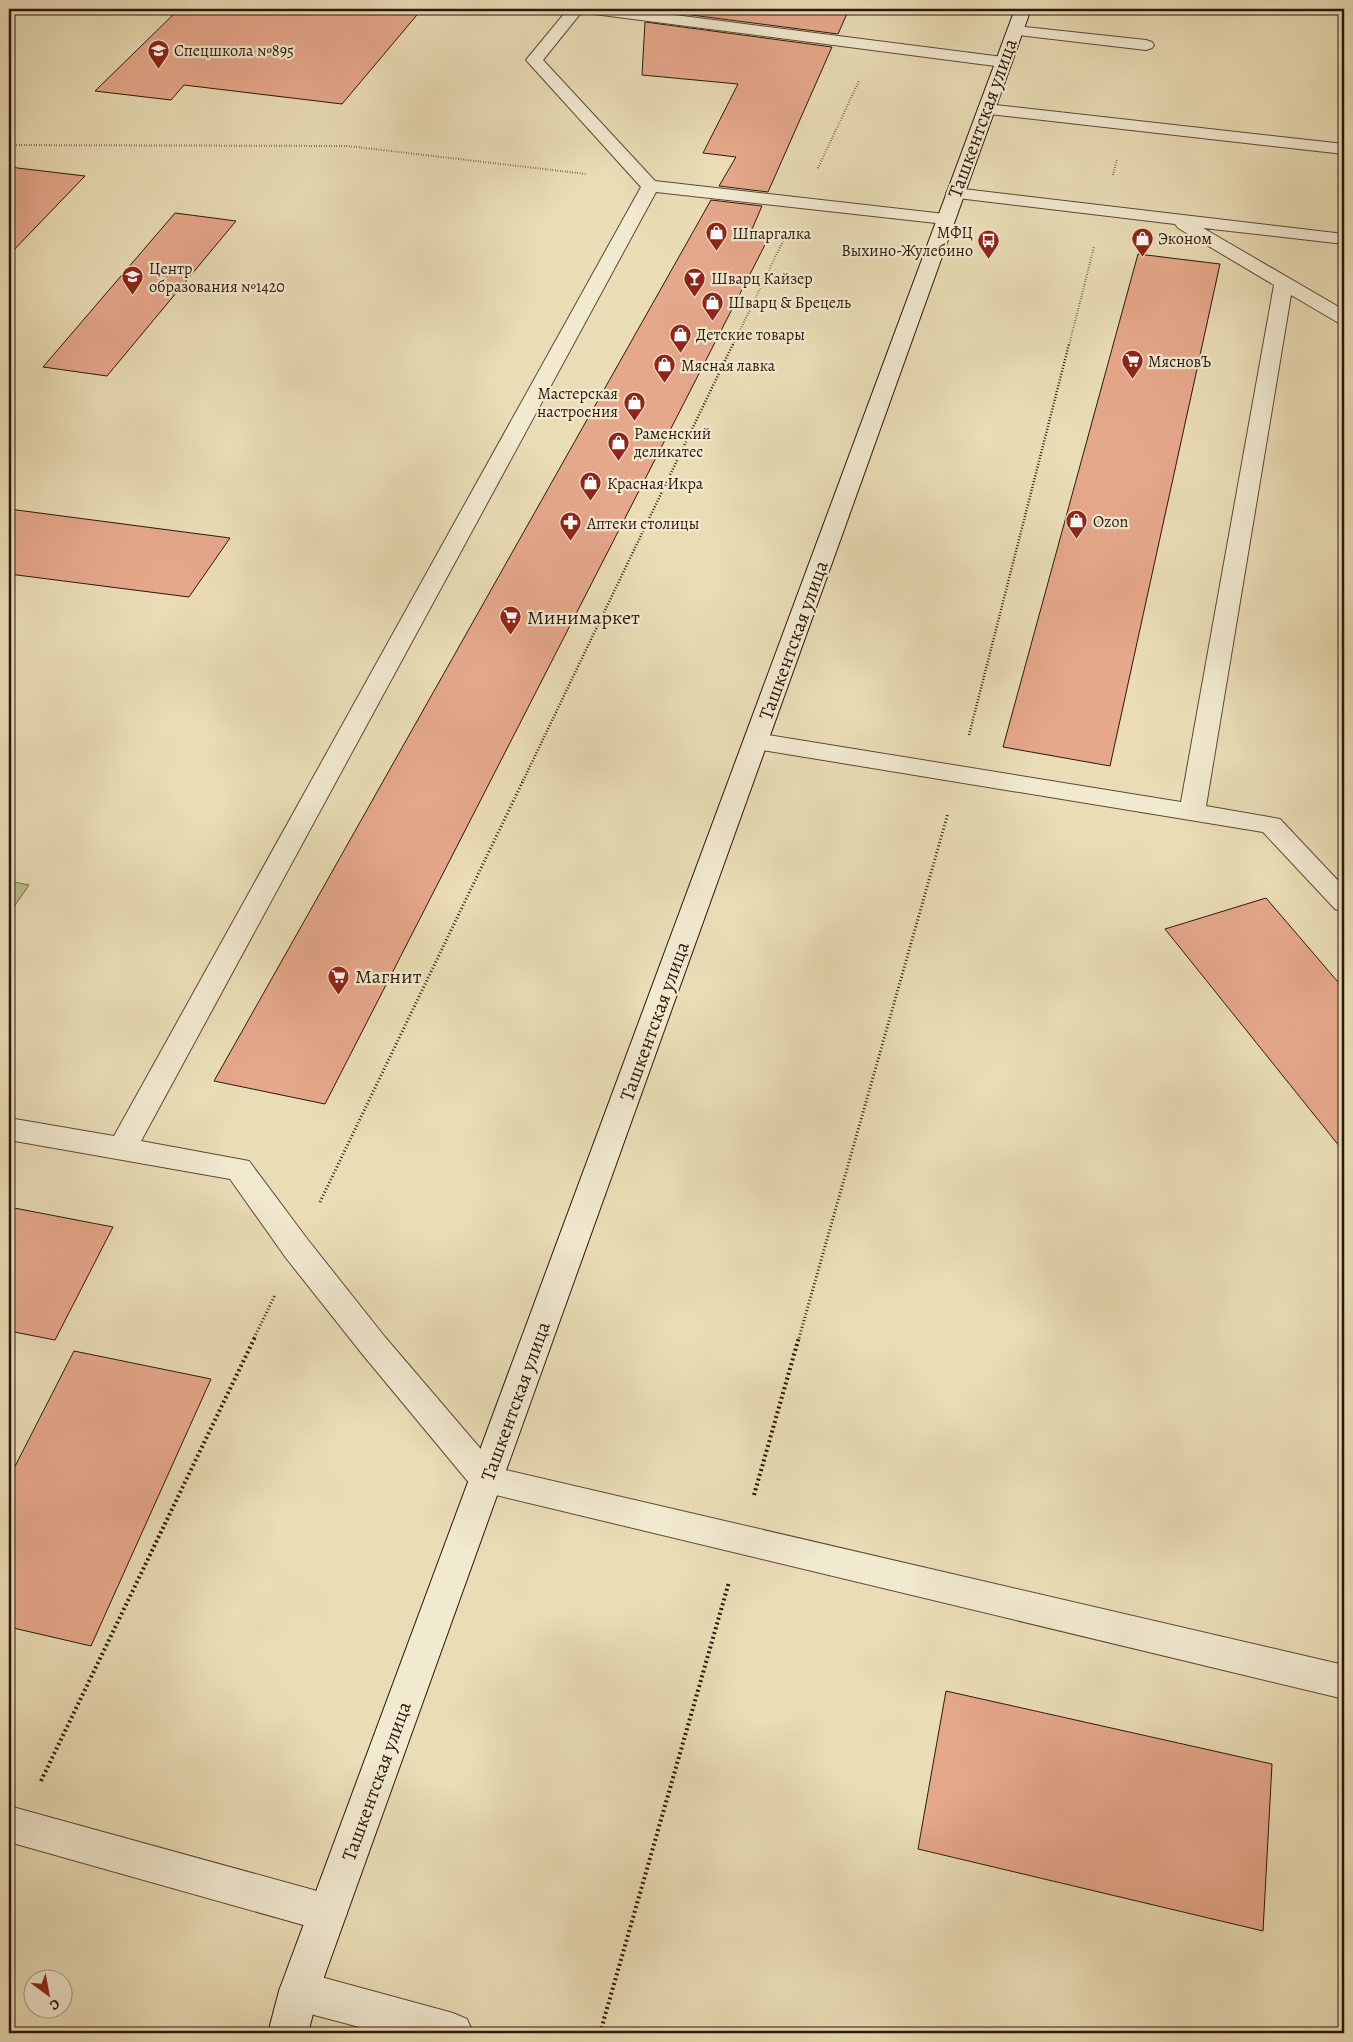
<svg xmlns="http://www.w3.org/2000/svg" width="1353" height="2042" viewBox="0 0 1353 2042" font-family="Alegreya,serif">
<rect width="100%" height="100%" fill="#eaddb6"/>
<filter id="stains"><feTurbulence type="fractalNoise" baseFrequency=".004" numOctaves="4"/><feColorMatrix values="0 0 0 0 .2 0 0 0 0 .09 0 0 0 0 .02 0 0 0 .5 -.17"/></filter>
<radialGradient id="worn" r=".72"><stop offset=".6" stop-color="#630" stop-opacity="0"/><stop offset="1" stop-color="#630" stop-opacity=".3"/></radialGradient>
<path fill="#b8c08c" stroke="#726c4b" d="M9 881 29 885 9 914Z"/>
<path fill="#e6a88b" stroke="#2d170a" d="M179 9H422L342 104 184 85 171 100 95 91Z
M645 9H849L838 34Z
M645 22 832 47 768 192 719 186 736 157 703 153 738 84 642 75Z
M9 167 85 176 9 255Z
M711 200 762 206 750 234 769 237 325 1104 214 1081Z
M175 213 236 221 107 376 43 367Z
M1138 254 1220 264 1110 766 1003 747Z
M9 509 230 538 189 597 9 574Z
M1266 898 1344 989V1152L1165 929Z
M9 1207 113 1227 55 1340 9 1331Z
M74 1351 211 1379 91 1646 9 1627V1478Z
M946 1691 1272 1764 1263 1931 918 1849Z"/>
<g fill="none" stroke-linecap="round" stroke-linejoin="round">
<defs>
<path id="lane" d="M568 9H584L543 60 655 181 945 214 951 215 954 219 951 223 945 224 656 192 141 1141 249 1161 308 1240 385 1337 497 1468 1344 1665V1699L475 1490 363 1355 286 1258 230 1179 9 1140V1118L114 1136 641 187 526 60Z
M586 9H628L1003 57 1009 59 1011 62 1009 65 1003 67 594 14 589 12Z
M1015 26 1146 40 1152 42 1154 45 1152 48 1146 50 1009 34 1007 31 1009 28Z
M986 104 1344 144V154L980 113 978 109 980 105Z
M955 188 1344 234V244L1203 228 1344 310V324L1337 322 1291 295 1206 806 1280 819 1344 887V912L1335 909 1263 832 756 749 747 746 744 741 747 736 756 733 1181 802 1274 285 1178 228 1175 224 949 197 946 193 949 189Z
M9 1806 328 1894 341 1900 347 1913 341 1926 328 1932 9 1842Z
M299 1971 453 2013 467 2019 473 2033H382L299 2011 285 2005 279 1991 285 1977Z"/>
<path id="secondary" d="M1015 9H1031L319 1991 308 2033H268L279 1991Z"/>
</defs>
<use href="#lane" stroke="#5c4835" stroke-width="2"/>
<use href="#secondary" stroke="#2d170a" stroke-width="2"/>
<path stroke="#2d170a" stroke-width="2" stroke-dasharray="0.5 2" stroke-linecap="butt" d="M9 145 348 146 586 174
M818 168 859 81
M1113 175 1117 159
M733 345 784 239
M1069 345 1094 247"/>
<path stroke="#2d170a" stroke-width="2.5" stroke-dasharray="1 2" stroke-linecap="butt" d="M969 735 1069 344
M522 783 733 344"/>
<path stroke="#2d170a" stroke-width="3" stroke-dasharray="1 2.5" stroke-linecap="butt" d="M320 1202 523 781
M254 1338 275 1295
M799 1338 948 813"/>
<path stroke="#2d170a" stroke-width="4" stroke-dasharray="2 3" stroke-linecap="butt" d="M754 1495 799 1337
M41 1781 255 1337
M600 2033 729 1582"/>
<use href="#lane" fill="#f1e9d0" fill-rule="evenodd"/>
<use href="#secondary" fill="#f1e9d0" fill-rule="evenodd"/>
</g>
<defs>
<symbol id="school-pin" viewBox="-11 -11 22 30"><path d="M0 17L-7.5 6A9.5 9.5 0 1 1 7.5 6Z" fill="#8f2418" stroke="#f1e9d0"/><path d="M0-5L7-2L0 1L-7-2ZM-4 1L0 2.5L4 1V4Q0 6-4 4Z" fill="#fff"/></symbol>
<symbol id="shop-pin" viewBox="-11 -11 22 30"><path d="M0 17L-7.5 6A9.5 9.5 0 1 1 7.5 6Z" fill="#8f2418" stroke="#f1e9d0"/><path d="M-5-2.5h2.3a2.7 3.5 0 0 1 5.4 0H5L5.5 6h-11ZM-1.5-2.5h3a1.5 2.3 0 0 0-3 0Z" fill="#fff"/></symbol>
<symbol id="bus-pin" viewBox="-11 -11 22 30"><path d="M0 17L-7.5 6A9.5 9.5 0 1 1 7.5 6Z" fill="#8f2418" stroke="#f1e9d0"/><path d="M-5-6H5V4H4V6H2V4H-2V6H-4V4H-5ZM-3.5-4V0h7V-4ZM-3.5 1.2v1.5H-2V1.2ZM2 1.2v1.5H3.5V1.2Z" fill="#fff"/></symbol>
<symbol id="bar-pin" viewBox="-11 -11 22 30"><path d="M0 17L-7.5 6A9.5 9.5 0 1 1 7.5 6Z" fill="#8f2418" stroke="#f1e9d0"/><path d="M-6-5H6L.8 .8V4.5H3.5V6h-7V4.5H-.8V.8Z" fill="#fff"/></symbol>
<symbol id="supermarket-pin" viewBox="-11 -11 22 30"><path d="M0 17L-7.5 6A9.5 9.5 0 1 1 7.5 6Z" fill="#8f2418" stroke="#f1e9d0"/><path d="M-6-5.5h2.5l.6 2H6L4.5 2H-2.5L-4.4-4H-6ZM-1.5 3.2a1.3 1.3 0 1 0 .1 0ZM3 3.2a1.3 1.3 0 1 0 .1 0Z" fill="#fff"/></symbol>
<symbol id="pharmacy-pin" viewBox="-11 -11 22 30"><path d="M0 17L-7.5 6A9.5 9.5 0 1 1 7.5 6Z" fill="#8f2418" stroke="#f1e9d0"/><path d="M-2-6h4v4h4v4h-4v4h-4v-4h-4v-4h4Z" fill="#fff"/></symbol>
</defs>
<g fill-rule="evenodd">
<use href="#school-pin" x="146" y="38" width="25" height="34"/>
<use href="#shop-pin" x="704" y="220" width="25" height="34"/>
<use href="#shop-pin" x="1130" y="226" width="25" height="34"/>
<use href="#bus-pin" x="976" y="228" width="25" height="34"/>
<use href="#school-pin" x="120" y="264" width="25" height="34"/>
<use href="#bar-pin" x="682" y="266" width="25" height="34"/>
<use href="#shop-pin" x="700" y="290" width="25" height="34"/>
<use href="#shop-pin" x="668" y="322" width="25" height="34"/>
<use href="#supermarket-pin" x="1120" y="348" width="25" height="34"/>
<use href="#shop-pin" x="652" y="352" width="25" height="34"/>
<use href="#shop-pin" x="622" y="390" width="25" height="34"/>
<use href="#shop-pin" x="606" y="430" width="25" height="34"/>
<use href="#shop-pin" x="578" y="470" width="25" height="34"/>
<use href="#shop-pin" x="1064" y="508" width="25" height="34"/>
<use href="#pharmacy-pin" x="558" y="510" width="25" height="34"/>
<use href="#supermarket-pin" x="498" y="604" width="25" height="34"/>
<use href="#supermarket-pin" x="326" y="964" width="25" height="34"/>
</g>
<g text-anchor="middle" stroke-width="4.5" stroke-linejoin="round" paint-order="stroke">
<g font-size="16" fill="#2d170a" stroke="#f1e9d0" text-anchor="start">
<text x="174" y="56">Спецшкола №895</text>
<text x="973" y="238" text-anchor="end">МФЦ<tspan x="973" dy="18">Выхино-Жулебино</tspan></text>
<text x="732" y="239">Шпаргалка</text>
<text x="1158" y="244">Эконом</text>
<text x="149" y="274">Центр<tspan x="149" dy="18">образования №1420</tspan></text>
<text x="711" y="284">Шварц Кайзер</text>
<text x="728" y="308">Шварц &amp; Брецель</text>
<text x="696" y="340">Детские товары</text>
<text x="1148" y="367">МясновЪ</text>
<text x="681" y="371">Мясная лавка</text>
<text x="618" y="399" text-anchor="end">Мастерская<tspan x="618" dy="18">настроения</tspan></text>
<text x="634" y="439">Раменский<tspan x="634" dy="18">деликатес</tspan></text>
<text x="607" y="489">Красная Икра</text>
<text x="1093" y="527">Ozon</text>
<text x="587" y="529">Аптеки столицы</text>
</g>
<g font-size="20" fill="#2d170a" stroke="#f1e9d0">
<text transform="translate(982 118) rotate(-70)" y="7">Ташкентская улица</text>
<text transform="translate(793 640) rotate(-70)" y="7">Ташкентская улица</text>
<text transform="translate(654 1021) rotate(-70)" y="7">Ташкентская улица</text>
<text transform="translate(515 1401) rotate(-70)" y="7">Ташкентская улица</text>
<text transform="translate(376 1781) rotate(-70)" y="7">Ташкентская улица</text>
</g>
<g font-size="20" fill="#2d170a" stroke="#f1e9d0" text-anchor="start">
<text x="527" y="624">Минимаркет</text>
<text x="355" y="983">Магнит</text>
</g>
</g>
<rect width="1353" height="2042" fill="none" stroke="#eaddb6" stroke-width="30"/>
<rect x="10" y="10" width="1333" height="2022" fill="none" stroke="#2d170a" stroke-width="2.5"/>
<rect x="15" y="15" width="1323" height="2012" fill="none" stroke="#2d170a"/>
<g transform="translate(48 1994) rotate(148)"><circle r="24" fill="#f1e9d0" stroke="#a39581"/>
<path d="M0-4L9 19L0 12L-9 19Z" fill="#8f2418"/>
<text y="-8" font-size="14" font-weight="bold" text-anchor="middle" fill="#2d170a">С</text>
</g>
<rect width="100%" height="100%" filter="url(#stains)"/>
<rect width="100%" height="100%" fill="url(#worn)"/>
</svg>
